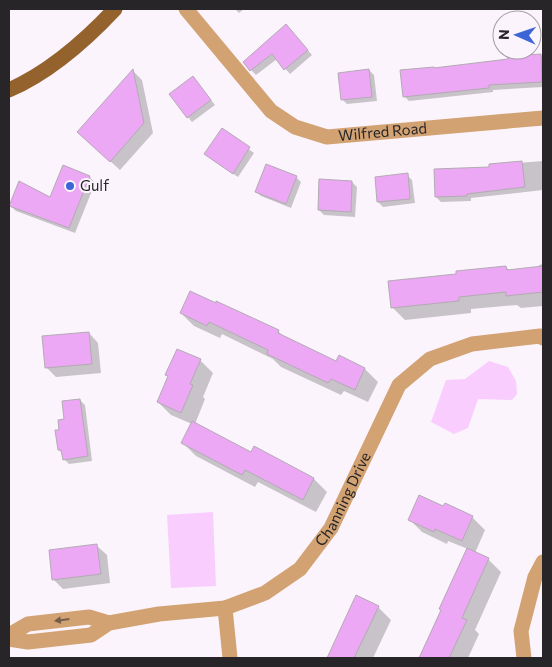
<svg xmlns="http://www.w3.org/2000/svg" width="552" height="667" viewBox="0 0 552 667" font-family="Commissioner,sans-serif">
<rect width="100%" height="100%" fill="#fbf4fc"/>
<path fill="#f9cefe" d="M489 361 508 367 516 381 517 394 512 400 478 399 468 428 454 434 431 422 446 380 465 379Z
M213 512 216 586 171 588 167 515Z"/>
<path fill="#0003" d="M235 9H244L239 13Z
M291 31 312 55 290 74 277 59 256 75 251 70Z
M543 55V87L493 90V92L409 101 404 96 509 60V58Z
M369 70 374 75 377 101 347 104 342 99Z
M133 71 142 80 153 133 120 170 89 142Z
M193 77 215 105 192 122 188 117Z
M222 130 254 153 238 177 211 159Z
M543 161V190L471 198V201L441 202 436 197 491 168V165Z
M407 175 412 180 415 203 383 207 378 202Z
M90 177 95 183 75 233 16 211 10 205 50 199Z
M296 177 301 182 291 208 261 196 256 192Z
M352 182 357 187 355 217 324 215 319 210Z
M543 264V306L521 308 517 305 471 309V313L405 320 392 307 457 275 506 267 510 271 539 268V265Z
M181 313 278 331 285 338 336 363 365 369 378 382 368 402 344 391 341 395 281 367 273 359 222 334 220 338 194 326Z
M89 333 98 343 101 373 56 377 46 367Z
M177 350 200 360 213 373 203 397 205 399 195 424 252 453 255 448 314 479 327 492 316 512 258 482 255 487 196 456 183 443 192 424 171 415 158 402 169 377 167 375Z
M80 400 85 405 92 461 69 464 64 459 63 454 59 450 60 431Z
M444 508 472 517 485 530 475 553 488 559 501 572 475 630 479 634 468 658H420L468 549 448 541 447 544 422 532 409 519Z
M97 546 107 555 110 583 63 589 53 579Z
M357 597 378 607 391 620 373 658H328Z"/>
<path fill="#eca8f5" stroke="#b2abb2" d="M286 24 308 50 284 70 272 54 250 71 243 62Z
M541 54 542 82 489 85V88L403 97 400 70 434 67V68L508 59 507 56Z
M133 69 144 123 110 162 77 132Z
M369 69 372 97 341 100 338 73Z
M193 76 211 100 187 118 169 94Z
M222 128 250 147 233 174 204 154Z
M522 161 525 187 467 194V196L435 197 434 169 489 167V164Z
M266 164 297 176 286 204 255 192Z
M63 165 90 176 69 228 9 206 19 181 50 197Z
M408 173 410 199 377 202 375 177Z
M319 179 352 181 351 212 318 210Z
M506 266 507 270 543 266V292L506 296V292L459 297V301L391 308 388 281 456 274V271Z
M190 291 216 303V301L279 330 278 333 336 361 339 355 365 368 355 390 331 379 328 383 267 354 268 350 209 322 207 326 180 313Z
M89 332 92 364 45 368 42 336Z
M177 349 201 359 190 384 193 385 181 413 157 402 168 376 165 375Z
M80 399 88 456 63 460 61 450H58L55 430H59L58 420 64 419 62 401Z
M192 421 251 452 254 446 314 478 303 500 245 470 242 475 181 443Z
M419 495 443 506 445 503 473 516 462 541 435 529 434 532 408 520Z
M97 544 101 574 52 580 49 550Z
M467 548 489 558 462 618 467 620 449 658H419L441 610 439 609Z
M356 595 379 606 354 658H327Z"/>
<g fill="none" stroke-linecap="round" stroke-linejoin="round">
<g stroke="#d2a273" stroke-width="15">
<path id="s1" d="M186 9 271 111 295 127 327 137 543 118"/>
<path d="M225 608 230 658"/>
<path d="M9 635 28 624 89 617 109 623"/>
<path id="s2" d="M9 639 28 642 91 635 109 623 159 614 225 608 265 593 300 569 331 528 399 385 430 359 472 344 540 336 543 338"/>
<path d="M524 658 521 631 535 577 543 562"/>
</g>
<path stroke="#94622c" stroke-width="15" d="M9 90C50 72 85 41 115 9"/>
</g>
<defs><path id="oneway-solid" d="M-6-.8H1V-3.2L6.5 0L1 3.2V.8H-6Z" transform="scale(1.25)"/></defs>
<use fill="#745d4a" href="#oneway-solid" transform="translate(62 620) rotate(173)"/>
<circle fill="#3e65d6" stroke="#fbf4fc" stroke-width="2" cx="70" cy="186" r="5"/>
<g text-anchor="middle" stroke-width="4" stroke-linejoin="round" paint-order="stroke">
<g font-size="15" fill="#272528" stroke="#fbf4fc">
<text dy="5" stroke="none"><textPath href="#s1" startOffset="251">Wilfred Road</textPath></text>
<text dy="5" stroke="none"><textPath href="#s2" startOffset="389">Channing Drive</textPath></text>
</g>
<g font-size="15" fill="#272528" stroke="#fbf4fc" text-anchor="start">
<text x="80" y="191">Gulf</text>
</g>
</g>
<rect width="552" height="667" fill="none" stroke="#272528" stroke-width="20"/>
<g transform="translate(517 35) rotate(272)"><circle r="24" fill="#fbf4fc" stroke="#a6a1a7"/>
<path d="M0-4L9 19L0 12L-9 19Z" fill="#3e65d6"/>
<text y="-8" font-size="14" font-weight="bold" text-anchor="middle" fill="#272528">N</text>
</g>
</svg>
